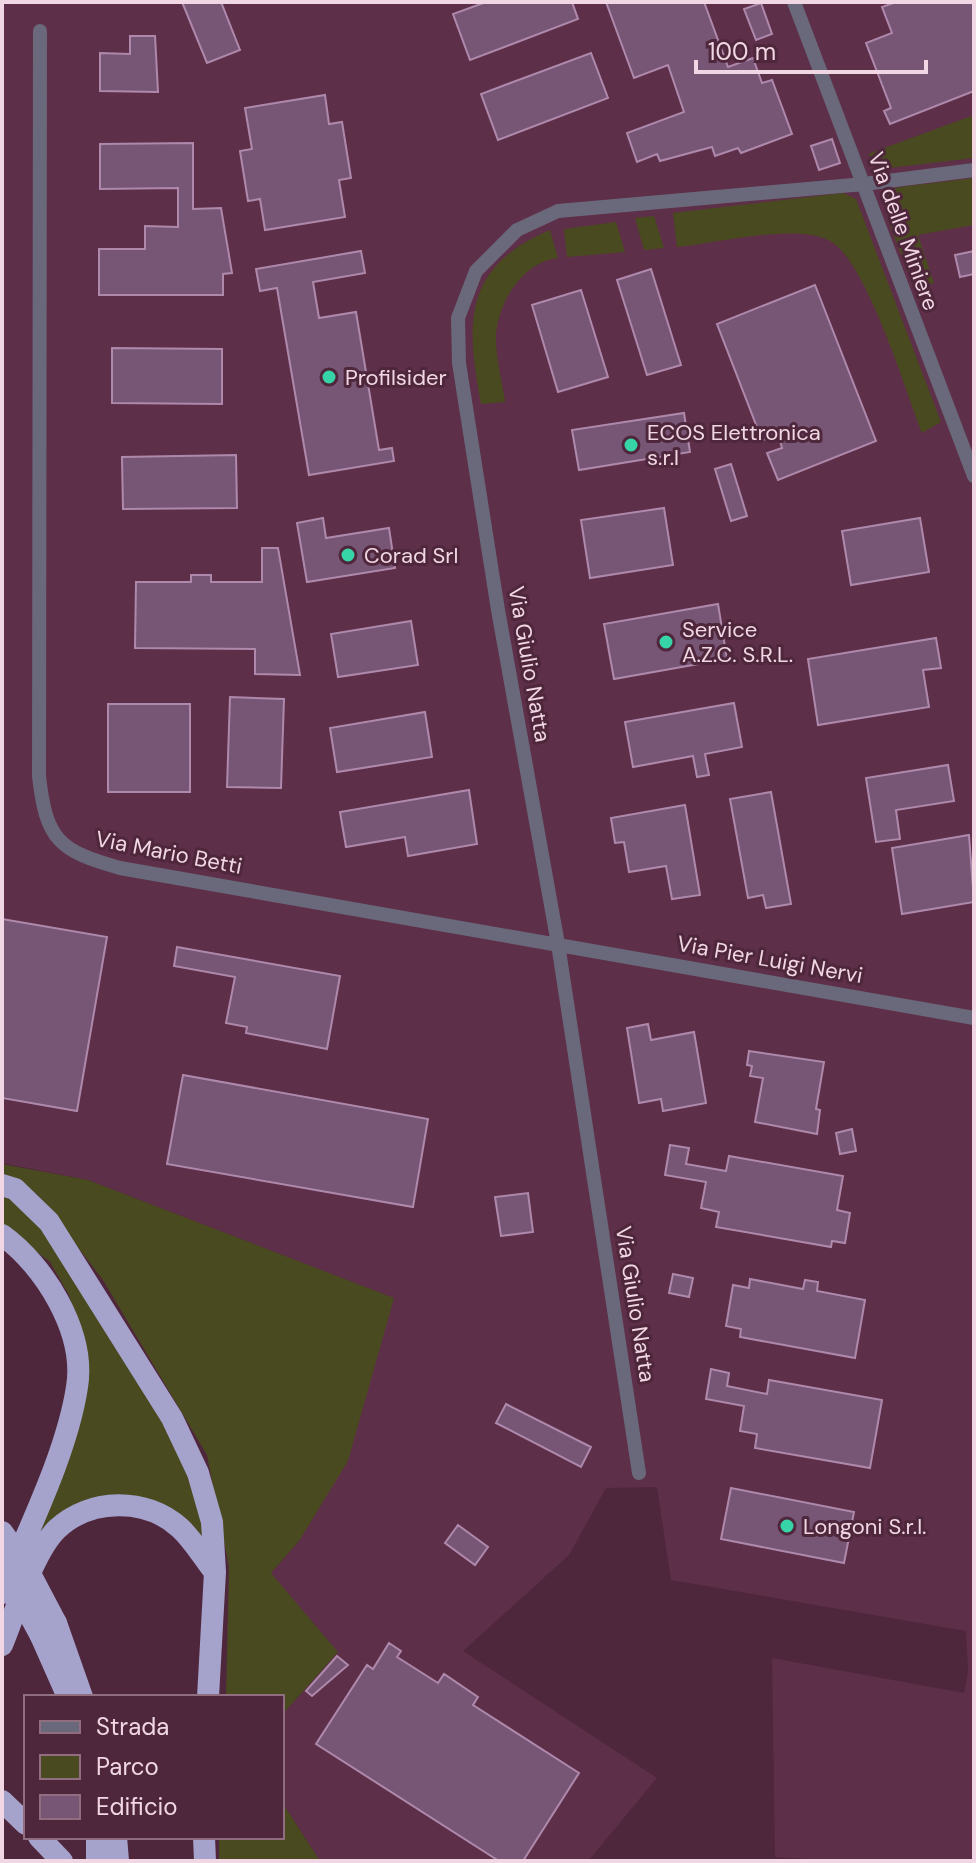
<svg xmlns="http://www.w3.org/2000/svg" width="976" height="1863" viewBox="0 0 976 1863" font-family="'DM Sans',sans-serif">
<rect width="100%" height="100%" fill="#4f273c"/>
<path fill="#5e2f48" d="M2 2H974V1861H837L775 1857 772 1658 964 1693 968 1671 966 1631 671 1580 657 1487 606 1488 569 1555 463 1651 657 1778 588 1861H320L282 1802V1715L338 1652 270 1574 299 1541 375 1356 393 1298 88 1180 2 1163Z"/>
<path fill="#4a4a20" d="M974 115V158L889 168 877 165 868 154Z
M974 178V225L918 235 934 283 915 290 890 226 884 198 890 190 900 187Z
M843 193 856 199 941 422 922 433C906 392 866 260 830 241 799 223 714 243 677 247L673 213Z
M654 216 664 248 644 250 635 218Z
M616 222 625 252 567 257 564 229Z
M550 230 558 258C523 262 499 301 496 334 495 356 502 380 505 402L481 404C466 324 462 267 550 230Z
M2 1164 88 1180 394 1298 348 1461 299 1541 271 1573 338 1652 282 1715V1697H226L229 1567 207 1455 103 1280 37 1194 2 1175Z
M2 1195 19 1204 47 1231 169 1428 196 1488 206 1544C178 1512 165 1501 122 1496L33 1554 87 1357 69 1295 50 1262 2 1225Z
M282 1802 320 1861H219V1837H282Z"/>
<path fill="#775575" stroke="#ae89ac" stroke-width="2" d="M182 2H221L240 50 207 63Z
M486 2H572L578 19 470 60 453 14Z
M606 2H704L728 67 753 58 762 83 772 80 792 134 741 153 738 148 715 156 712 147 660 161 657 154 637 162 627 133 684 112 668 65 634 78Z
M896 2H974V91L890 124 884 111 891 108 866 43 892 33 882 7Z
M761 3 772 34 756 40 744 9Z
M130 36H155L158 92 100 91V53L130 54Z
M591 53 608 98 498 140 481 94Z
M325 95 329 124 342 122 351 178 339 180 345 217 265 230 260 199 248 201 240 151 252 149 245 108Z
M832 139 840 163 819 170 811 146Z
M193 143V209L221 208 232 273 223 274V295H99V249H145V226L178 227V188L100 189V144Z
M361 251 365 273 313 282 319 318 356 312 379 450 392 448 394 461 309 475 277 288 260 291 256 269Z
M974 251V274L960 277 955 255Z
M651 269 681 365 647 375 617 280Z
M815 285 876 441 778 480 767 453 782 448 779 437 762 440 717 324Z
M581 290 608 377 558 392 532 305Z
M112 348 222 349V404L112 403Z
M684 413 690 452 579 470 572 430Z
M236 455 237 508 123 509 122 457Z
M731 464 747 516 731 521 715 469Z
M664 508 673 565 590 578 581 520Z
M323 518 326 538 389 528 395 568 307 582 297 523Z
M920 518 929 572 851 585 842 531Z
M262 548H278L300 675 255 674V649L135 648 136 582H191V575H211V582H262Z
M718 604 727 659 614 679 604 624Z
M411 621 418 665 338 677 331 634Z
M936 638 941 668 923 670 929 707 818 725 808 659Z
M230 697 284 699 281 788 227 787Z
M734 703 742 747 705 754 709 775 697 777 693 756 633 767 625 722Z
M108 704H190V792H108Z
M425 712 432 757 337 772 330 728Z
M948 765 954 801 896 810 900 839 876 842 866 778Z
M469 790 477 844 408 856 405 837 346 847 340 812Z
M771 792 791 904 766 908 763 895 748 898 730 799Z
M685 805 700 895 672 899 666 866 629 872 624 842 615 843 611 818Z
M969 835 974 902 902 914 892 848Z
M2 919 107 937 77 1111 2 1098Z
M177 947 340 976 327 1049 246 1033 247 1027 226 1023 235 977 174 966Z
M648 1024 651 1040 694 1032 706 1103 663 1111 661 1099 639 1103 627 1028Z
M749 1051 824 1062 816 1109 820 1110 817 1134 755 1122 763 1078 750 1076 752 1066 747 1065Z
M183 1075 428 1119 413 1207 167 1164Z
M852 1129 856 1151 840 1154 836 1133Z
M670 1145 689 1148 686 1164 726 1171 729 1156 843 1176 837 1210 850 1213 845 1243 832 1241 831 1247 716 1227 719 1212 701 1208 706 1182 665 1175Z
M528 1193 533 1232 501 1236 495 1197Z
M673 1274 693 1278 689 1297 669 1293Z
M750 1279 803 1289 805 1280 818 1282 817 1291 865 1300 855 1358 740 1337 741 1329 726 1326 733 1285 749 1288Z
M711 1369 729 1373 727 1386 767 1394 769 1380 882 1400 870 1468 755 1448 757 1434 740 1431 744 1406 706 1399Z
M506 1404 591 1447 581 1467 496 1423Z
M731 1488 854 1512 844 1563 721 1539Z
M458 1525 488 1547 475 1565 445 1543Z
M389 1643 401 1651 397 1657 438 1683 444 1674 478 1697 473 1705 579 1773 523 1861H499L316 1744 367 1665 373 1669Z
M337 1656 348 1665 312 1696 306 1691Z"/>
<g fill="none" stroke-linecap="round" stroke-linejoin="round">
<path stroke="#6a687b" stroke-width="14" d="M794 2 974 476
M40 31 39 776C46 840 59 851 120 868L974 1018
M639 1473 558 944 498 610 459 363 458 318 476 271 517 230 558 211 864 184 974 170"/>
<path stroke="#a5a2cc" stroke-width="22" d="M2 1185 15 1189 49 1222 172 1418 198 1473 212 1522 215 1572 208 1697
M2 1235C44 1265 86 1332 77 1387 67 1453 28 1530 2 1593
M56 1623 82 1697
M41 1636 68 1697
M2 1645C15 1614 33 1552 57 1529 90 1498 146 1497 180 1528 193 1540 203 1557 214 1571
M2 1801 26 1824
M39 1837 62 1861
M97 1837V1861
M116 1837 118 1861
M204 1837 205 1861"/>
<path stroke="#a5a2cc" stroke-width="22" d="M2 1532 25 1564 56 1623
M2 1564 41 1636"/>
</g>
<g fill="#36d4a7" stroke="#4f273c" stroke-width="3">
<circle cx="329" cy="377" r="8"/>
<circle cx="631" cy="445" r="8"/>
<circle cx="348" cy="555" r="8"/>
<circle cx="666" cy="642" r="8"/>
<circle cx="787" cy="1526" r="8"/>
</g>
<g text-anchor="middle" stroke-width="6" stroke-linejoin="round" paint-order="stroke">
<g font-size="22" fill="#f1d7e3" stroke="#4f273c">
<text transform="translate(904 231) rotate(70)" y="8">Via delle Miniere</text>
<text transform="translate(530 664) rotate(80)" y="8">Via Giulio Natta</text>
<text transform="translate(169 852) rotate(11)" y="8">Via Mario Betti</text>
<text transform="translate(770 959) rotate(10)" y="8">Via Pier Luigi Nervi</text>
<text transform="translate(636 1304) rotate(81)" y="8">Via Giulio Natta</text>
</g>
<g font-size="22" fill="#f1d7e3" stroke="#4f273c" text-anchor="start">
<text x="345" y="385">Profilsider</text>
<text x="647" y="440">ECOS Elettronica<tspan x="647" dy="25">s.r.l</tspan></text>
<text x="364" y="563">Corad Srl</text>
<text x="682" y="637">Service<tspan x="682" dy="25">A.Z.C. S.R.L.</tspan></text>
<text x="803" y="1534">Longoni S.r.l.</text>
</g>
</g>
<rect width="976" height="1863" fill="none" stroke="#f1d7e3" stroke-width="8"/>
<rect x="24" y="1695" width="260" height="144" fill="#4f273c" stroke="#906d7f" stroke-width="2"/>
<rect x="40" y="1721" width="40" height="12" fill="#6a687b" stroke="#906d7f" stroke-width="2"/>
<text x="96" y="1735" font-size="24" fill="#f1d7e3">Strada</text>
<rect x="40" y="1755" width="40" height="24" fill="#4a4a20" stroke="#906d7f" stroke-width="2"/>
<text x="96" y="1775" font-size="24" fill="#f1d7e3">Parco</text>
<rect x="40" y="1795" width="40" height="24" fill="#775575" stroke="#906d7f" stroke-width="2"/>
<text x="96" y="1815" font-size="24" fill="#f1d7e3">Edificio</text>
<path d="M696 60v12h230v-12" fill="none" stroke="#f1d7e3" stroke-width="4"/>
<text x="708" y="60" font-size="24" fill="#f1d7e3" stroke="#4f273c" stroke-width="6" paint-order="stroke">100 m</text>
</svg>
